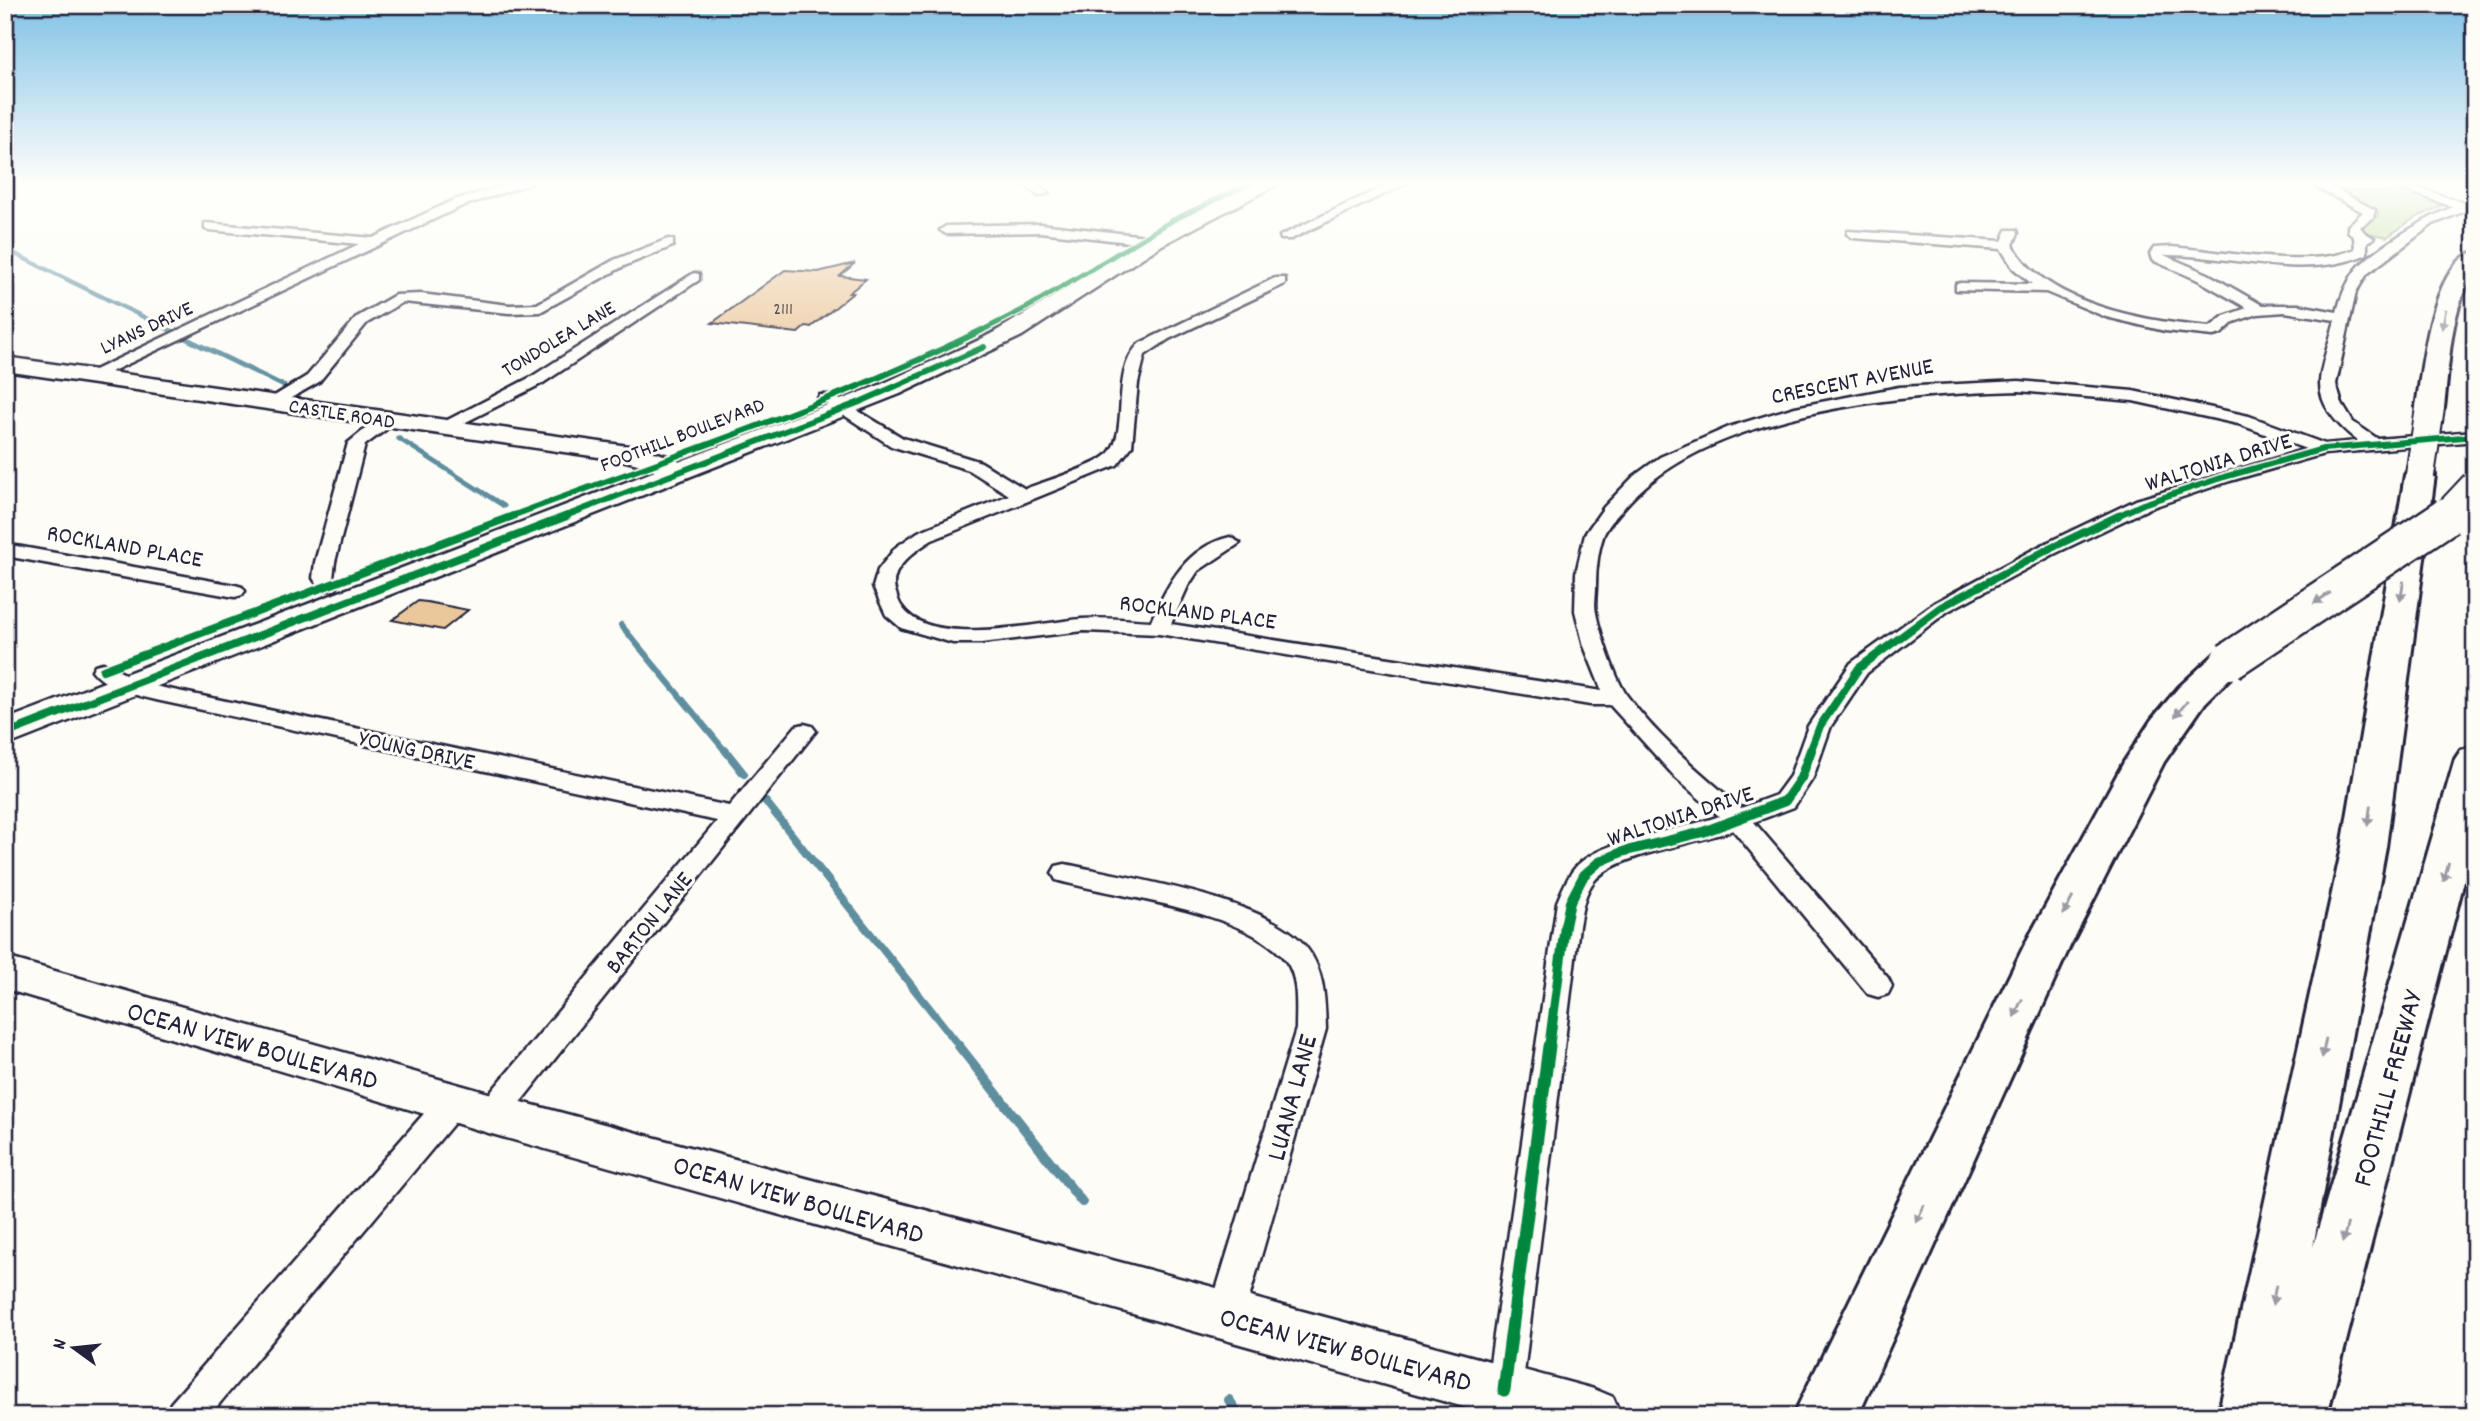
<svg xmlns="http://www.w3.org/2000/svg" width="2480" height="1421" viewBox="0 0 2480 1421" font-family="Dekko,sans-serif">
<rect width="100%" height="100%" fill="#fdfcf7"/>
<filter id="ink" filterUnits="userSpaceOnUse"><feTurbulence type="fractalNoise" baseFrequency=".0143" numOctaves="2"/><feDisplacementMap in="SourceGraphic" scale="14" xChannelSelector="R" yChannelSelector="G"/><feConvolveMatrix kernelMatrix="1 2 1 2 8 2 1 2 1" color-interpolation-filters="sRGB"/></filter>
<g filter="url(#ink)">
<path fill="#b3d58e" stroke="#6a7c64" stroke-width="2" d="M2339 190 2411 193 2442 206 2415 218 2387 237 2364 232 2363 227 2378 216V212Z"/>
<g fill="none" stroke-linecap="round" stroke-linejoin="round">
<path stroke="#5e8e9f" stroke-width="4.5" d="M5 249 172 331"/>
<path stroke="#5e8e9f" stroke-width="5" d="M170 330 172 331
M185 338 284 386
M398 438 504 506"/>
<path stroke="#5e8e9f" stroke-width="6" d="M621 625 726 752"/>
<path stroke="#5e8e9f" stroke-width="8" d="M725 750 744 774
M766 802 961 1048"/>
<path stroke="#5e8e9f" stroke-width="10" d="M959 1046 1082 1202
M1229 1400 1240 1416"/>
</g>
<path fill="#ebc79c" stroke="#22223b" stroke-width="2" d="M855 263 840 276 866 279 849 293H853L811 327 806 326 798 333 712 323 785 270 818 272Z
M418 601 427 602 468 610 443 630 392 620Z"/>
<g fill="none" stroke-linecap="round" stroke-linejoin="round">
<defs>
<path id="street" d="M513 183H533L462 206 96 379 90 381 82 376 359 244 209 230 205 229V223L373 238 454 200Z
M1022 183H1036L1049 193 1039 196Z
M1391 183H1407L1291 239H1281L1280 236Z
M2386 183H2405L2464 203 2475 199V207L2433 224 2367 274 2356 292 2336 384 2342 404 2353 422 2378 439 2475 431V441L2324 454 2230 481 2150 508 2054 554 1948 611 1867 673 1831 726 1813 778 1794 807 1754 822 1888 978 1892 986 1888 994 1878 997 1868 994 1733 830C1697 844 1619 853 1595 880 1584 893 1582 910 1579 926L1522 1390 1517 1403 1504 1408 1491 1403 1486 1390 1557 902C1562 891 1567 877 1575 868 1600 838 1681 831 1719 816L1676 778 1610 705H1590L1159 634 1084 631 981 643H953L901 628 886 615 873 587 878 570 896 547 918 532 1009 495 969 470 891 446 818 398 820 395H832L903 438 981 462 1025 489C1043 482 1093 467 1106 456 1132 433 1108 372 1140 343L1275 278H1285V284L1169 339 1145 355 1138 383 1132 446 1117 465 932 540C916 550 886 570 896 593 897 597 899 603 902 607 930 649 1040 622 1082 619 1105 617 1129 620 1151 621 1169 583 1185 548 1230 537L1240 543 1198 571 1188 586 1171 624 1602 691 1584 646 1575 611 1576 573 1585 534 1604 507 1634 476 1660 457 1729 427 1795 407 1899 387 2019 381 2133 391 2249 416 2325 444 2358 441C2341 428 2320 408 2320 384 2320 366 2331 338 2335 320L2285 312 2258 314 2234 322 2221 334 2213 336 2165 331 2106 317 2046 292 1956 290V284L1961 283 2032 284 2013 268 2001 249 1853 238 1847 234 1848 231 2002 241 2007 230H2017L2018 233 2013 245C2044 305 2149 322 2210 327L2224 316 2247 308 2198 280 2152 260 2150 254 2154 248 2171 247C2221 251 2311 269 2355 249L2354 237 2348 231V226L2363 212 2316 187 2326 184 2375 210 2373 218 2360 227 2365 233 2374 238 2367 242V254C2304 282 2229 254 2164 255L2208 274 2262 305H2299L2337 312C2341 296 2346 284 2355 271 2371 250 2428 217 2453 207ZM2019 391 2133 401 2238 424 2306 449 2136 500 2040 546 1934 603 1851 663 1808 726 1790 776 1776 795 1741 808C1702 774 1659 739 1628 697 1616 681 1600 633 1596 613 1594 605 1596 595 1596 587 1596 570 1598 550 1604 534 1610 522 1621 511 1630 501 1714 411 1902 394 2019 391Z
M1040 224 1155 237 1161 241 1155 245 1040 232 946 234 940 230 946 226Z
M668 239 673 240V246L624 266 540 312 509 313 403 302 367 323 319 382 277 406H265L263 403 307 376 357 317 395 295 421 294 509 305 537 304 614 260Z
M694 273 699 274V280L543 383 446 432H434L432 428 531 377Z
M386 416 394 421 392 425 365 445 335 562 333 578 338 586 335 590H321L313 578 315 562 348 443 380 417Z
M5 544 235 585 242 587 245 591 242 595 235 597 5 556Z
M103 663 137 680 159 687 729 806 796 726 804 724 812 726 816 731 503 1124 492 1127 481 1124 476 1114 481 1104 717 821 156 700C135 695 105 688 92 670L95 665Z
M1065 864C1124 877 1270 899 1306 947 1325 971 1325 1000 1326 1029L1244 1316 1239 1328 1226 1333 1213 1328 1208 1316 1296 1029C1296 1008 1299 978 1286 961 1248 910 1115 897 1056 880L1052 873 1056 866Z
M453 1089 464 1093 468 1102 464 1111 209 1416H165L171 1403 442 1093Z"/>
<path id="secondary" d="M5 357 628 446C647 451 678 454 690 472L686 478 677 480 668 478 649 467 626 461 5 371Z
M5 957 492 1094 1594 1389 1613 1397 1621 1416H1496L492 1134 5 989Z"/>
<path id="primary" d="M1255 183H1280L1162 245 1022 336 900 394 5 746V720L882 384C923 364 969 348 1008 324 1092 275 1164 223 1255 183Z"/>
<path id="highway" d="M2475 252C2475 279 2465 285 2458 309 2449 341 2448 375 2444 408L2440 414 2430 416 2420 414 2416 408C2422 371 2431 263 2475 252Z
M2420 466 2431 469 2435 475 2386 847 2313 1247 2455 759 2461 750 2475 746V838L2327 1416H2218L2342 847 2405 475 2409 469Z
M2229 650 2242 653 2247 661 2205 703 2164 762 2070 946 1858 1416H1793L2024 946 2124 762 2152 719 2179 687 2216 653Z"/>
</defs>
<use href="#street" stroke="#22223b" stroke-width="5"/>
<use href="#secondary" stroke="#22223b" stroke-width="5"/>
<use href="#primary" stroke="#22223b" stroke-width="5"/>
<use href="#highway" stroke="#22223b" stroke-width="6"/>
<use href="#street" fill="#fdfcf7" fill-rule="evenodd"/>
<use href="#secondary" fill="#fdfcf7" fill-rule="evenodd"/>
<use href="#primary" fill="#fdfcf7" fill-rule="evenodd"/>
<use href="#highway" fill="#fdfcf7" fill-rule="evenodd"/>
<defs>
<path id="highway-bridge-far1" d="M2420 475 2430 408
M2445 517 2475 485"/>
<path id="highway-bridge" d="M2229 661 2447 516"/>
</defs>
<use href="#highway-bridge-far1" stroke="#22223b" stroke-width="32" stroke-linecap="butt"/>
<use href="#highway-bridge" stroke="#22223b" stroke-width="41" stroke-linecap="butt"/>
<use href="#highway-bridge-far1" stroke="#fdfcf7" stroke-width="28"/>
<use href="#highway-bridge" stroke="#fdfcf7" stroke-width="36"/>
<defs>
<path id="cycleway-far4" d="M979 332 1028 307 1173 220 1251 183"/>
<path id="cycleway-far3" d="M509 517C667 458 831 405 982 330
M563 517 860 402 984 347
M2115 517 2143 504 2224 477 2323 449 2475 436"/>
<path id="cycleway-far2" d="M103 670 513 516
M5 734 567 516
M1810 752 1820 726 1859 668 1941 607 2047 550 2118 516"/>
<path id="cycleway-far1" d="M1549 1048 1565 926 1570 902 1584 875 1599 862 1622 852 1703 832 1785 801 1801 778 1811 750"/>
<path id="cycleway" d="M1504 1390 1549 1046"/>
</defs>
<use href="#cycleway-far4" stroke="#fdfcf7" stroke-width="8"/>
<use href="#cycleway-far3" stroke="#fdfcf7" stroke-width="10"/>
<use href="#cycleway-far2" stroke="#fdfcf7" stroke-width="12"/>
<use href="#cycleway-far1" stroke="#fdfcf7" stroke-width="15"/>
<use href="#cycleway" stroke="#fdfcf7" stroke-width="18"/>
<use href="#cycleway-far4" stroke="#00873e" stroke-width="5"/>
<use href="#cycleway-far3" stroke="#00873e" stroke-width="6"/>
<use href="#cycleway-far2" stroke="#00873e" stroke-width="8"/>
<use href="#cycleway-far1" stroke="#00873e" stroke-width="10"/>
<use href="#cycleway" stroke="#00873e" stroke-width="13"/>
</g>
<defs><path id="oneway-solid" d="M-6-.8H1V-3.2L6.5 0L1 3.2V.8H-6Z" transform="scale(1.75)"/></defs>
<g fill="#9a9aa2">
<use href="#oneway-solid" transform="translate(2444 319) rotate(101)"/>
<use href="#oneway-solid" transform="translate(2402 591) rotate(99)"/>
<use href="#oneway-solid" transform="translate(2322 598) rotate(147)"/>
<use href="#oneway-solid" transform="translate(2181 709) rotate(129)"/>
<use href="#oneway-solid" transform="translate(2369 816) rotate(98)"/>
<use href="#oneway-solid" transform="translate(2446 872) rotate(105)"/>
<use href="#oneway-solid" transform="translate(2068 906) rotate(118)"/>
<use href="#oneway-solid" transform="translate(2018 1008) rotate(115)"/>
<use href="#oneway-solid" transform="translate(2324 1048) rotate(101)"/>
<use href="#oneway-solid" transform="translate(1920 1214) rotate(115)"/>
<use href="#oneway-solid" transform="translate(2345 1233) rotate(105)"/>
<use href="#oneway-solid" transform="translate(2274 1295) rotate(101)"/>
</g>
</g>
<linearGradient id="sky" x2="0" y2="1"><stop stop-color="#81c2e6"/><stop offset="0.48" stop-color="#fefefb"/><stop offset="1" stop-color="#fefefb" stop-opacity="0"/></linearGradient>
<rect width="2480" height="382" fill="url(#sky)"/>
<g text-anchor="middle" stroke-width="6" stroke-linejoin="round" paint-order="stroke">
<g font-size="18" fill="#544b53">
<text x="783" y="314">2111</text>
</g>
<g font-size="21" fill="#22223b" stroke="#fdfcf7">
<text transform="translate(146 327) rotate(-25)" y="7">LYANS DRIVE</text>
<text transform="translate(558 338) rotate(-31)" y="7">TONDOLEA LANE</text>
<text transform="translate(342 413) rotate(9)" y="7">CASTLE ROAD</text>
<text transform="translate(682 434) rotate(-21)" y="7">FOOTHILL BOULEVARD</text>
</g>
<g font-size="24" fill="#22223b" stroke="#fdfcf7">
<text transform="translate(1852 380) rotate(-11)" y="8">CRESCENT AVENUE</text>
<text transform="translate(2218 461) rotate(-17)" y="8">WALTONIA DRIVE</text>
<text transform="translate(125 545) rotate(10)" y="8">ROCKLAND PLACE</text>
<text transform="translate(1198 611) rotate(7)" y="8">ROCKLAND PLACE</text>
<text transform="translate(417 749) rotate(12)" y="8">YOUNG DRIVE</text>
<text transform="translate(1680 815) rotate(-18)" y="8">WALTONIA DRIVE</text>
<text transform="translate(648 922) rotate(-51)" y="8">BARTON LANE</text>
</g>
<g font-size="28" fill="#22223b" stroke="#fdfcf7">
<text transform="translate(253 1044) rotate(16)" y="10">OCEAN VIEW BOULEVARD</text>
<text transform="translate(2386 1088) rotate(-75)" y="10">FOOTHILL FREEWAY</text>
<text transform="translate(1290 1097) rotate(-75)" y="10">LUANA LANE</text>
<text transform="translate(799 1198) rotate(16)" y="10">OCEAN VIEW BOULEVARD</text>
<text transform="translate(1346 1348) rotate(15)" y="10">OCEAN VIEW BOULEVARD</text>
</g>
</g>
<rect width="2480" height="1421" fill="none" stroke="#fdfcf7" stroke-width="28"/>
<rect x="14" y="14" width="2452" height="1393" fill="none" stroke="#22223b" stroke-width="2.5" filter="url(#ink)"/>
<g transform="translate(74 1348) rotate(285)" stroke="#fdfcf7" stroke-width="5" paint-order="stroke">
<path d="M0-5L12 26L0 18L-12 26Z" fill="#22223b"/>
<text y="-10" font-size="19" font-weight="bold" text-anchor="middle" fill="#22223b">N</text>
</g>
</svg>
